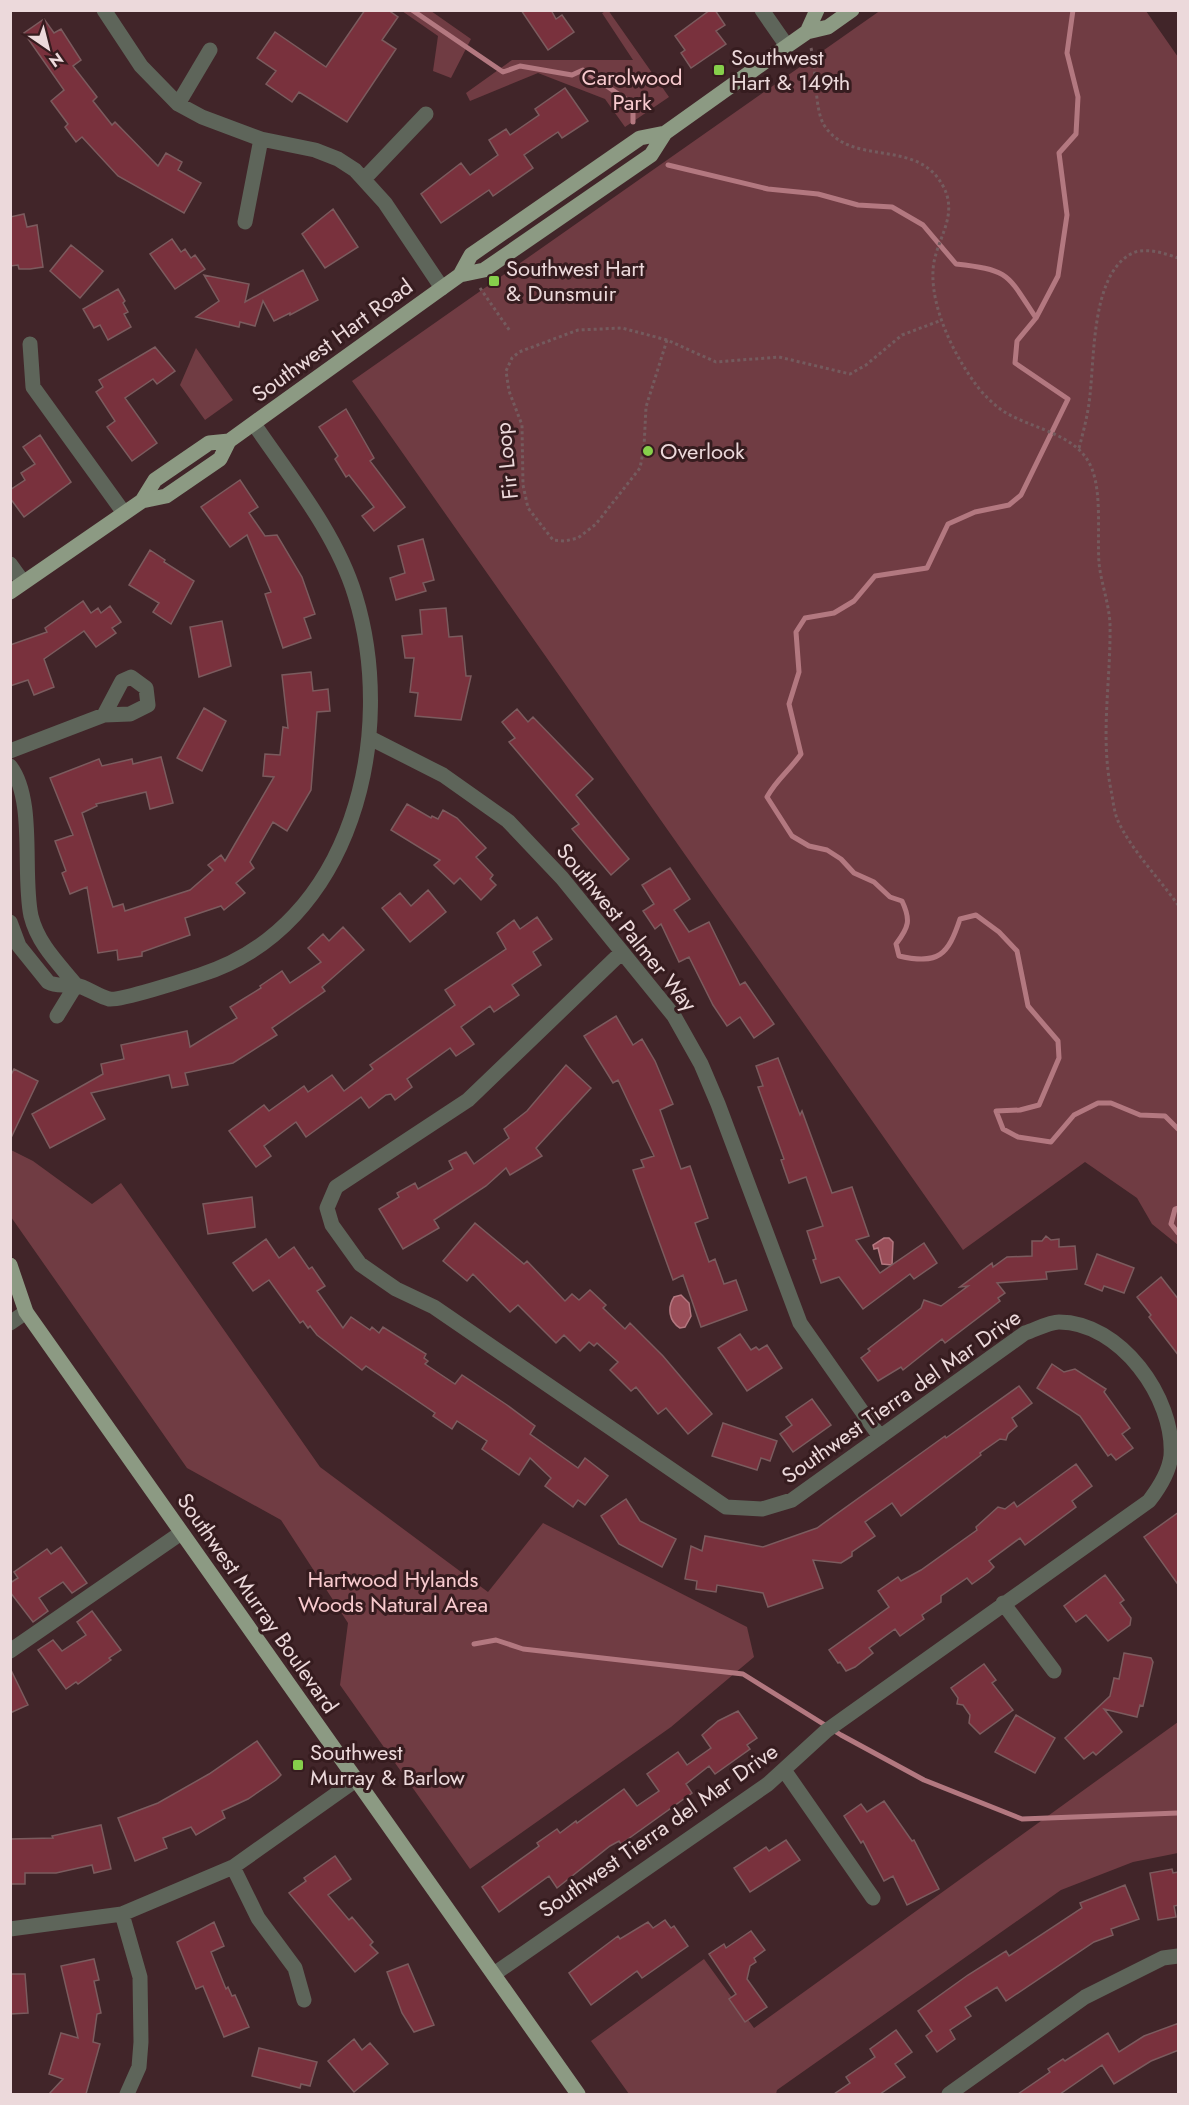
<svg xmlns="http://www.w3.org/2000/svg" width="1189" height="2105" viewBox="0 0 1189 2105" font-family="Jost,sans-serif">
<rect width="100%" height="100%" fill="#412529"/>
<path fill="#703c43" d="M608 10 669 97 625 127 605 99 538 73 470 101 466 93 512 60H633L602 13Z
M881 10 1146 11 1178 57V1245L1152 1224 1137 1198 1085 1162 963 1250 352 381Z
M402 11H431L471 39 451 78 433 71 438 36Z
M196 348 233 400 205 420 180 385Z
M11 1150 33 1161 92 1204 121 1183 320 1467 488 1592 543 1523 747 1627 754 1657 671 1727 470 1869 340 1685 348 1623 281 1520 187 1468 11 1217Z
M1178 1722V1853L1133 1862 1061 1890 777 2090 776 2094H629L591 2041 704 1959 754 2028Z"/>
<path fill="#9a4e59" stroke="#b37880" stroke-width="1.5" d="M884 1238H889L893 1242 892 1265 882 1264 878 1248 874 1249 873 1245Z
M681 1295 689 1303 691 1316 685 1327 680 1328C669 1321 667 1308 674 1297Z"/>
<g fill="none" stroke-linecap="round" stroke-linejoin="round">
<path stroke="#b37880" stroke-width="5" d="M412 10 503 72 520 66 572 75 583 70 633 104V122
M1073 10 1067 53 1078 97 1076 134 1059 153 1067 215 1058 276 1036 318 1017 341 1015 363 1068 399 1021 495 1009 505 975 512 948 524 927 568 875 576 854 601 834 613 805 618 796 632 799 672 789 704 801 754C790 770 776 780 767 797L792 836 809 846 827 850 841 859 854 873 874 882 890 897 902 901C911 920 909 927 896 944L899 956C939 965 948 955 960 919L976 915 999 932 1017 951 1028 1006 1058 1041 1059 1058 1039 1105 1020 1110 996 1111 1003 1129 1018 1137 1051 1142 1074 1115 1098 1103H1111L1140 1115 1165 1116 1178 1129
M668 165 768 189 818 194 858 205 892 207 923 225 956 264C1010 270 1007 274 1036 318
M1178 1208 1175 1209 1171 1224 1178 1233
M474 1644 496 1640 523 1649 743 1674 841 1735 924 1780 1022 1819 1178 1813"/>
</g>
<path fill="#79313d" stroke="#7b5b5e" stroke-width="1.5" d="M365 10H388L398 17 382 40 396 49 347 122 299 92 292 102 266 84 276 71 257 58 275 32 326 67Z
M521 10H551L556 19 562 15 574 32 548 50Z
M710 10H715L725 25 716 31 726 44 691 68 681 53 685 50 675 36Z
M44 19 54 33 61 29 81 60 73 66 97 97 93 101 112 125 115 122 158 166 166 153 182 162 178 170 201 183 184 213 118 176 82 137 76 142 65 127 68 124 51 101 64 90 24 33Z
M565 88 588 121 562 138 558 132 524 155 533 168 493 196 489 190 441 223 421 194 461 163 470 175 498 155 489 140 506 129 510 135 539 115 535 109Z
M333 209 358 247 325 268 302 234Z
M24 214 27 227 37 225 43 267 30 269H19L18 265 10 266V217Z
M172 239 181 252 185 249 191 258 195 255 205 269 175 289 150 254Z
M71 245 103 271 80 298 50 271Z
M303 270 318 300 290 315V313L274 321 263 301 255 326 240 322 239 327 196 317 219 301 204 275 249 284 245 302Z
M118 289 125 301 123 303 128 312 124 314 131 327 108 340 100 325 94 328 83 309Z
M155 347 175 371 157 384 153 379 125 398 157 443 132 461 107 427 115 421 96 392 103 387 99 380Z
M346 409 374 458 370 461 405 507 374 531 362 516 374 507 349 475 346 477 335 459 338 456 319 427Z
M40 435 71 482 24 517 10 498V490L25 480 21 473 35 464 23 447Z
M240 480 258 507 249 513 265 536 277 535 302 577 315 614 304 618 311 638 283 648 265 594 271 592 247 535 230 547 201 507Z
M423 539 434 580 423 583 426 591 396 600 390 578 405 573 398 546Z
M150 550 165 560 164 562 194 581 171 624 153 612 159 603 129 585Z
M83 601 91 613 98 608 101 613 110 606 121 622 112 628 116 633 96 647 84 631 44 659 54 687 34 695 28 680 10 686V645L47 632 45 628Z
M446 608 449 637 462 636 466 676H471L461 720 415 716 418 693 410 692 414 658H405L402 636 422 634 420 610Z
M222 621 231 666 199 677 190 627Z
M311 672 313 691 328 689 330 711 317 712 311 790 287 831 273 822 250 862 254 868 236 883 245 893 224 910 221 906 185 918 190 935 142 952V956L118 960 117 950 98 953 87 887 70 894 62 873 66 871 55 841 73 835 50 778 99 759 102 766 132 759 133 764 161 757 173 803 150 809 146 792 96 804 97 806 82 813 113 907 123 904 125 911 190 890 213 870 208 865 221 855 225 861 274 777 263 776 265 754 280 755 283 727 288 728 282 675Z
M204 708 226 721 202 771 177 758Z
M517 709 528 722 533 717 593 779 576 795 629 859 611 875 572 829 579 824 509 742 515 738 502 722Z
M407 804 431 818 432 816 438 819 443 810 457 818 486 848 476 857 493 875 490 879 496 885 481 900 460 878 454 884 434 865 440 860 391 830Z
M670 868 690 899 674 910 689 932 709 922 740 985 745 982 774 1024 754 1038 740 1017 727 1026 713 1005 689 957 679 962 661 924 655 929 643 911 654 904 642 885Z
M428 890 446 912 410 942 382 908 400 893 411 906Z
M537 917 552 939 533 952 541 965 512 985 519 995 494 1012 490 1006 461 1027 474 1044 456 1056 450 1048 407 1079 412 1087 395 1100 391 1094 386 1095 369 1108 361 1097 306 1137 296 1122 264 1146 271 1156 256 1167 229 1131 264 1105 269 1111 304 1086 308 1092 332 1075 344 1091 373 1069 370 1065 455 1005 445 990 506 949 497 933 514 920 520 929Z
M343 927 364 950 322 987 325 991 272 1028 277 1035 233 1063 185 1073 188 1085 172 1088 169 1075 91 1093 105 1119 50 1148 32 1114 103 1074 101 1064 124 1059 121 1045 187 1031 190 1047 237 1018 230 1007 261 988 260 986 282 971 290 983 321 962 308 948 323 934 329 941Z
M616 1016 633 1045 642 1039 655 1061 673 1104 660 1110 681 1169 690 1166 708 1218 695 1223 709 1262 715 1259 724 1284 736 1280 747 1310 701 1327 683 1275 673 1280 633 1170 644 1167 641 1160 654 1156 618 1080 613 1083 584 1036Z
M778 1058 800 1115 802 1111 832 1193 852 1187 869 1236 856 1240 880 1273 924 1243 937 1263 914 1279 910 1274 863 1309 839 1277 821 1283 813 1260 816 1259 807 1231 823 1226 806 1177 789 1183 781 1160 784 1159 758 1087 763 1086 756 1066Z
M566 1065 591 1088 536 1148 542 1156 510 1175 506 1168 486 1186 434 1220 439 1228 403 1249 379 1209 399 1197 397 1193 415 1183 418 1189 453 1169 449 1161 466 1152 474 1164 509 1138 504 1129 527 1111Z
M14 1069 38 1081 10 1140V1077Z
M252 1197 255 1227 208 1234 203 1204Z
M475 1223 524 1264 527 1261 565 1301 572 1294 579 1300 590 1290 606 1305 603 1308 625 1329 630 1323 663 1356 712 1414 688 1434 666 1408 658 1414 636 1387 631 1391 610 1370 618 1362 597 1343 594 1346 589 1342 580 1351 564 1335 556 1343 518 1305 510 1312 473 1274 467 1281 443 1261Z
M1046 1236 1051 1240 1059 1239V1247L1075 1246 1077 1269 1046 1272 1047 1279 997 1283 1005 1293 998 1298 1000 1301 945 1343 942 1339 903 1370 901 1367 878 1381 861 1358 870 1351 868 1349 921 1308 924 1300 941 1306 968 1286 960 1287 992 1263 993 1267 1007 1257 1032 1256V1241H1042Z
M266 1239 279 1258 294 1247 309 1269 312 1267 325 1286 317 1291 343 1328 351 1317 370 1330 372 1327 379 1333 383 1327 426 1354 424 1358 428 1361 425 1364 455 1384 462 1375 507 1405 535 1426 530 1434 578 1468 585 1458 608 1476 585 1505 578 1500 573 1507 545 1486 551 1478 530 1458 519 1475 482 1449 487 1441 457 1421 452 1429 433 1416 435 1413 366 1366 362 1370 317 1335 310 1326 308 1328 303 1321 300 1323 269 1280 253 1291 233 1263Z
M1097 1254 1134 1268 1124 1293 1104 1286 1102 1291 1085 1284Z
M1161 1277 1179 1300V1356L1149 1317 1151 1315 1137 1297Z
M740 1334 751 1350 756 1347 759 1350 767 1345 782 1368 747 1391 718 1348Z
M1052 1364 1064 1372 1075 1369 1106 1389 1104 1392 1130 1428 1122 1434 1133 1448 1116 1460 1111 1454 1108 1456 1080 1416 1037 1388Z
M1019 1386 1032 1403 1012 1418 1017 1426 1008 1434 1006 1440 1000 1439 980 1453 981 1455 901 1516 892 1503 865 1522 875 1536 852 1552V1556L841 1563 813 1560 823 1588 768 1607 763 1593 717 1585 716 1592 696 1589 697 1581 685 1579 691 1546 702 1551 705 1536 763 1547 817 1528 945 1436 946 1438Z
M812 1399 831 1425 793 1452 780 1434 792 1425 786 1417Z
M723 1423 777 1441 770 1461 761 1458 757 1470 712 1456Z
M1076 1464 1092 1486 1072 1501 1076 1507 1025 1545 1020 1538 989 1561 994 1567 989 1572 972 1584 967 1578 941 1596V1602L922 1615 924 1619 900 1636 895 1629 869 1648 873 1653 855 1667 846 1671 840 1662 838 1663 829 1650 889 1607 878 1591 898 1577 901 1581 921 1570 977 1530 976 1527 998 1507 1005 1509 1014 1502 1017 1507Z
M626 1499 640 1521 676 1539 662 1567 619 1544 601 1516Z
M1179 1512V1586L1144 1537Z
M61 1547 87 1583 72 1593 63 1582 39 1598 48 1611 33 1622 10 1592V1583L18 1578 14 1572 47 1549 51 1554Z
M1105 1575 1124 1600 1120 1603 1131 1618 1130 1625 1108 1641 1086 1615 1076 1622 1064 1606Z
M92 1611 121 1650 109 1658 111 1660 78 1684 76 1682 66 1689 38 1650 53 1640 62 1651 86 1635 77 1622Z
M1124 1653 1151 1658 1153 1662 1143 1706 1140 1705 1137 1717 1104 1709 1122 1732 1096 1755 1093 1752 1084 1759 1065 1738 1110 1696 1114 1678 1119 1679Z
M984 1664 996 1680 992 1683 1013 1710 980 1734 969 1723 970 1715 963 1705 957 1704 958 1698 951 1688Z
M10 1668 28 1705 10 1713Z
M738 1711 757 1738 747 1745 750 1749 715 1774 709 1766 686 1784 692 1793 621 1844 619 1841 610 1846 557 1888 549 1876 499 1912 482 1887 539 1846 537 1843 557 1829 560 1833 576 1821 577 1823 624 1789 637 1806 659 1791 647 1774 678 1752 687 1765 711 1748 702 1735 718 1721Z
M1016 1715 1055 1738 1035 1773 995 1752Z
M257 1741 281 1775 276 1780 248 1799 222 1811 225 1818 196 1835 191 1827 163 1838 167 1848 135 1861 118 1818 158 1803 209 1774Z
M884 1801 912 1841 914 1840 939 1889 907 1905 893 1876 884 1881 863 1841 861 1843 844 1816 861 1804 867 1812Z
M101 1825 111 1869 94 1873 92 1865 56 1873H25V1884H10V1839L53 1838 52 1836Z
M786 1840 800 1860 750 1892 734 1868 766 1847 769 1851Z
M335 1856 351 1879 328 1895 349 1920 352 1917 373 1942 370 1945 378 1953 355 1972 289 1893 306 1881 304 1878Z
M1172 1869 1173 1873 1179 1872V1905L1174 1906 1176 1917 1158 1920 1150 1873Z
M1125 1885 1139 1919 1111 1929 1113 1935 1094 1942 1006 2001 997 1987 965 2007 971 2016 950 2030 955 2039 937 2052 926 2036 932 2031 918 2011 968 1975 1006 1951 1009 1956 1082 1908 1080 1903Z
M665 1920 671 1928 674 1926 688 1946 642 1978 637 1971 591 2005 569 1973 618 1936 620 1939 648 1922 653 1928Z
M214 1922 224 1946 211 1952 226 1989 228 1987 232 1996 235 1995 249 2027 224 2037 203 1986 196 1989 177 1942Z
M751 1931 765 1950 754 1958 756 1962 750 1966 747 1979 767 2007 745 2022 729 1999 736 1994 709 1954 724 1944 726 1948Z
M94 1959 99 1980 94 1981 101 2013 97 2014 93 2042 100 2044 86 2094H49L63 2079 49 2074 61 2033 78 2038 61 1966Z
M408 1964 434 2025 414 2032 402 2013 387 1972Z
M10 1974H25L28 2013 10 2014Z
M1179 2023V2050L1151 2061 1114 2084 1102 2065 1060 2094H1018L1050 2072 1048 2069 1063 2059 1065 2061 1108 2033 1119 2052 1144 2036Z
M896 2030 912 2052 895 2064 905 2077 880 2094H834L850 2083 846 2077 875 2057 870 2049Z
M354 2039 362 2050 370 2043 388 2064 354 2092 328 2061Z
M259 2048 317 2062 310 2086 301 2084 300 2088 252 2076Z"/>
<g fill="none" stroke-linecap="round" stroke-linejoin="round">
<path stroke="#745b5e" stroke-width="3" stroke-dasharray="3 3" stroke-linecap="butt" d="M811 48C817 71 814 108 824 125 851 168 917 137 943 186 960 217 934 241 933 271 931 309 955 357 977 386 984 395 994 405 1003 411 1033 430 1078 433 1092 469 1102 495 1097 535 1099 563 1101 583 1109 603 1110 624 1111 680 1100 735 1111 790 1113 800 1114 812 1118 821 1132 851 1159 878 1178 905
M480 288 510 331
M667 340 646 407 644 447 640 468 596 524 578 538 565 541 553 540 528 508 523 485 522 425 509 391 506 371 512 358 519 352 578 330 622 328 667 340 716 362 779 357 850 374 866 365 902 335 942 320
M1079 448C1083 433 1087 418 1089 403 1095 363 1090 279 1129 255 1143 246 1164 253 1178 258"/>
<path stroke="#5e655a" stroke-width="15" d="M104 10 141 66 178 104 202 117 261 139 315 150 338 159 355 170 385 203 442 288
M762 10 787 46
M178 104 210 50
M364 179 426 114
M245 222 261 139
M30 344 33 387 124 513
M10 564 23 582
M131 677 146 688 148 705 130 714 104 715 122 681Z
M370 738 443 775 508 821 562 878 674 1016 701 1064 718 1104 800 1323 880 1437
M10 751 104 715
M10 766C36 800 22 874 31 916 38 944 58 963 76 985
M10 922 19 946 48 982C57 987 65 984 75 985 87 987 97 996 109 999 120 1001 185 980 200 975 353 927 398 734 355 595 336 533 290 477 254 424
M57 1016 76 985
M10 1323 26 1312
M1003 1603 1054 1671
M10 1651 181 1533
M784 1770 873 1898
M233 1867 258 1918 295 1968 304 2000
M122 1914 140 1977 141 2042 139 2067 127 2094
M10 1929 122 1914 233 1867 356 1780
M494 1974 768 1784 826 1731 1149 1501C1159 1488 1169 1473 1171 1456 1175 1398 1120 1322 1059 1322 1049 1322 1035 1330 1025 1333L792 1500 762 1509 726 1507 434 1307 396 1289 360 1264 332 1225 327 1208 336 1187 468 1100 622 952
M949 2094 1085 1997 1163 1958 1178 1956"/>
<path stroke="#8c9a83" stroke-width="15" d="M807 32 817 10
M460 275 484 270 651 155 665 133 787 46 807 32 828 27 852 10
M142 501 166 496 220 459 229 441
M10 592 142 501 155 480 209 443 229 441 460 275 471 255 640 138 665 133
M10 1265 26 1312 578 2094"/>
</g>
<g fill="#86cf4b" stroke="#361c1f" stroke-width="2">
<rect x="713" y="64" width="12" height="12" rx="3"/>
<rect x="488" y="275" width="12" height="12" rx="3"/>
<circle cx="648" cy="451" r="6"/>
<rect x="292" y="1759" width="12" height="12" rx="3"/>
</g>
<g text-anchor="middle" stroke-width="6" stroke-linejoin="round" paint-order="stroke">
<g font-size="22" fill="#ecd9db" stroke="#361c1f" text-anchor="start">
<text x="731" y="65">Southwest<tspan x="731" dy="25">Hart &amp; 149th</tspan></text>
<text x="506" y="276">Southwest Hart<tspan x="506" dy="25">&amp; Dunsmuir</tspan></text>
<text x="660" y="459">Overlook</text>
<text x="310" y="1760">Southwest<tspan x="310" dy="25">Murray &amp; Barlow</tspan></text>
</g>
<g font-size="22" fill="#f9cbcf" stroke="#361c1f">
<text x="632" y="85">Carolwood<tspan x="632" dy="25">Park</tspan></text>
<text x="393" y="1587">Hartwood Hylands<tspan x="393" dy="25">Woods Natural Area</tspan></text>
</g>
<g font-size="22" fill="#ecd9db" stroke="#361c1f">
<text transform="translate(332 340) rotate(-36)" y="8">Southwest Hart Road</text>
<text transform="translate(506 461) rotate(-96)" y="8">Fir Loop</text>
<text transform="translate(627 927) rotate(51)" y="8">Southwest Palmer Way</text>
<text transform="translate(901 1396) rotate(-35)" y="8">Southwest Tierra del Mar Drive</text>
<text transform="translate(258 1603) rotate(55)" y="8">Southwest Murray Boulevard</text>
<text transform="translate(658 1830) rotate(-35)" y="8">Southwest Tierra del Mar Drive</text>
</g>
</g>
<rect width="1189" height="2105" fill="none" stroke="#ecd9db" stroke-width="24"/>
<g transform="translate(48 48) rotate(145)" stroke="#361c1f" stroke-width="4.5" paint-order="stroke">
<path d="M0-4.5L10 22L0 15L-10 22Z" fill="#ecd9db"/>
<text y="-9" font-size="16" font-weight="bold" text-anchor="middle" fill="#ecd9db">N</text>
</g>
</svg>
